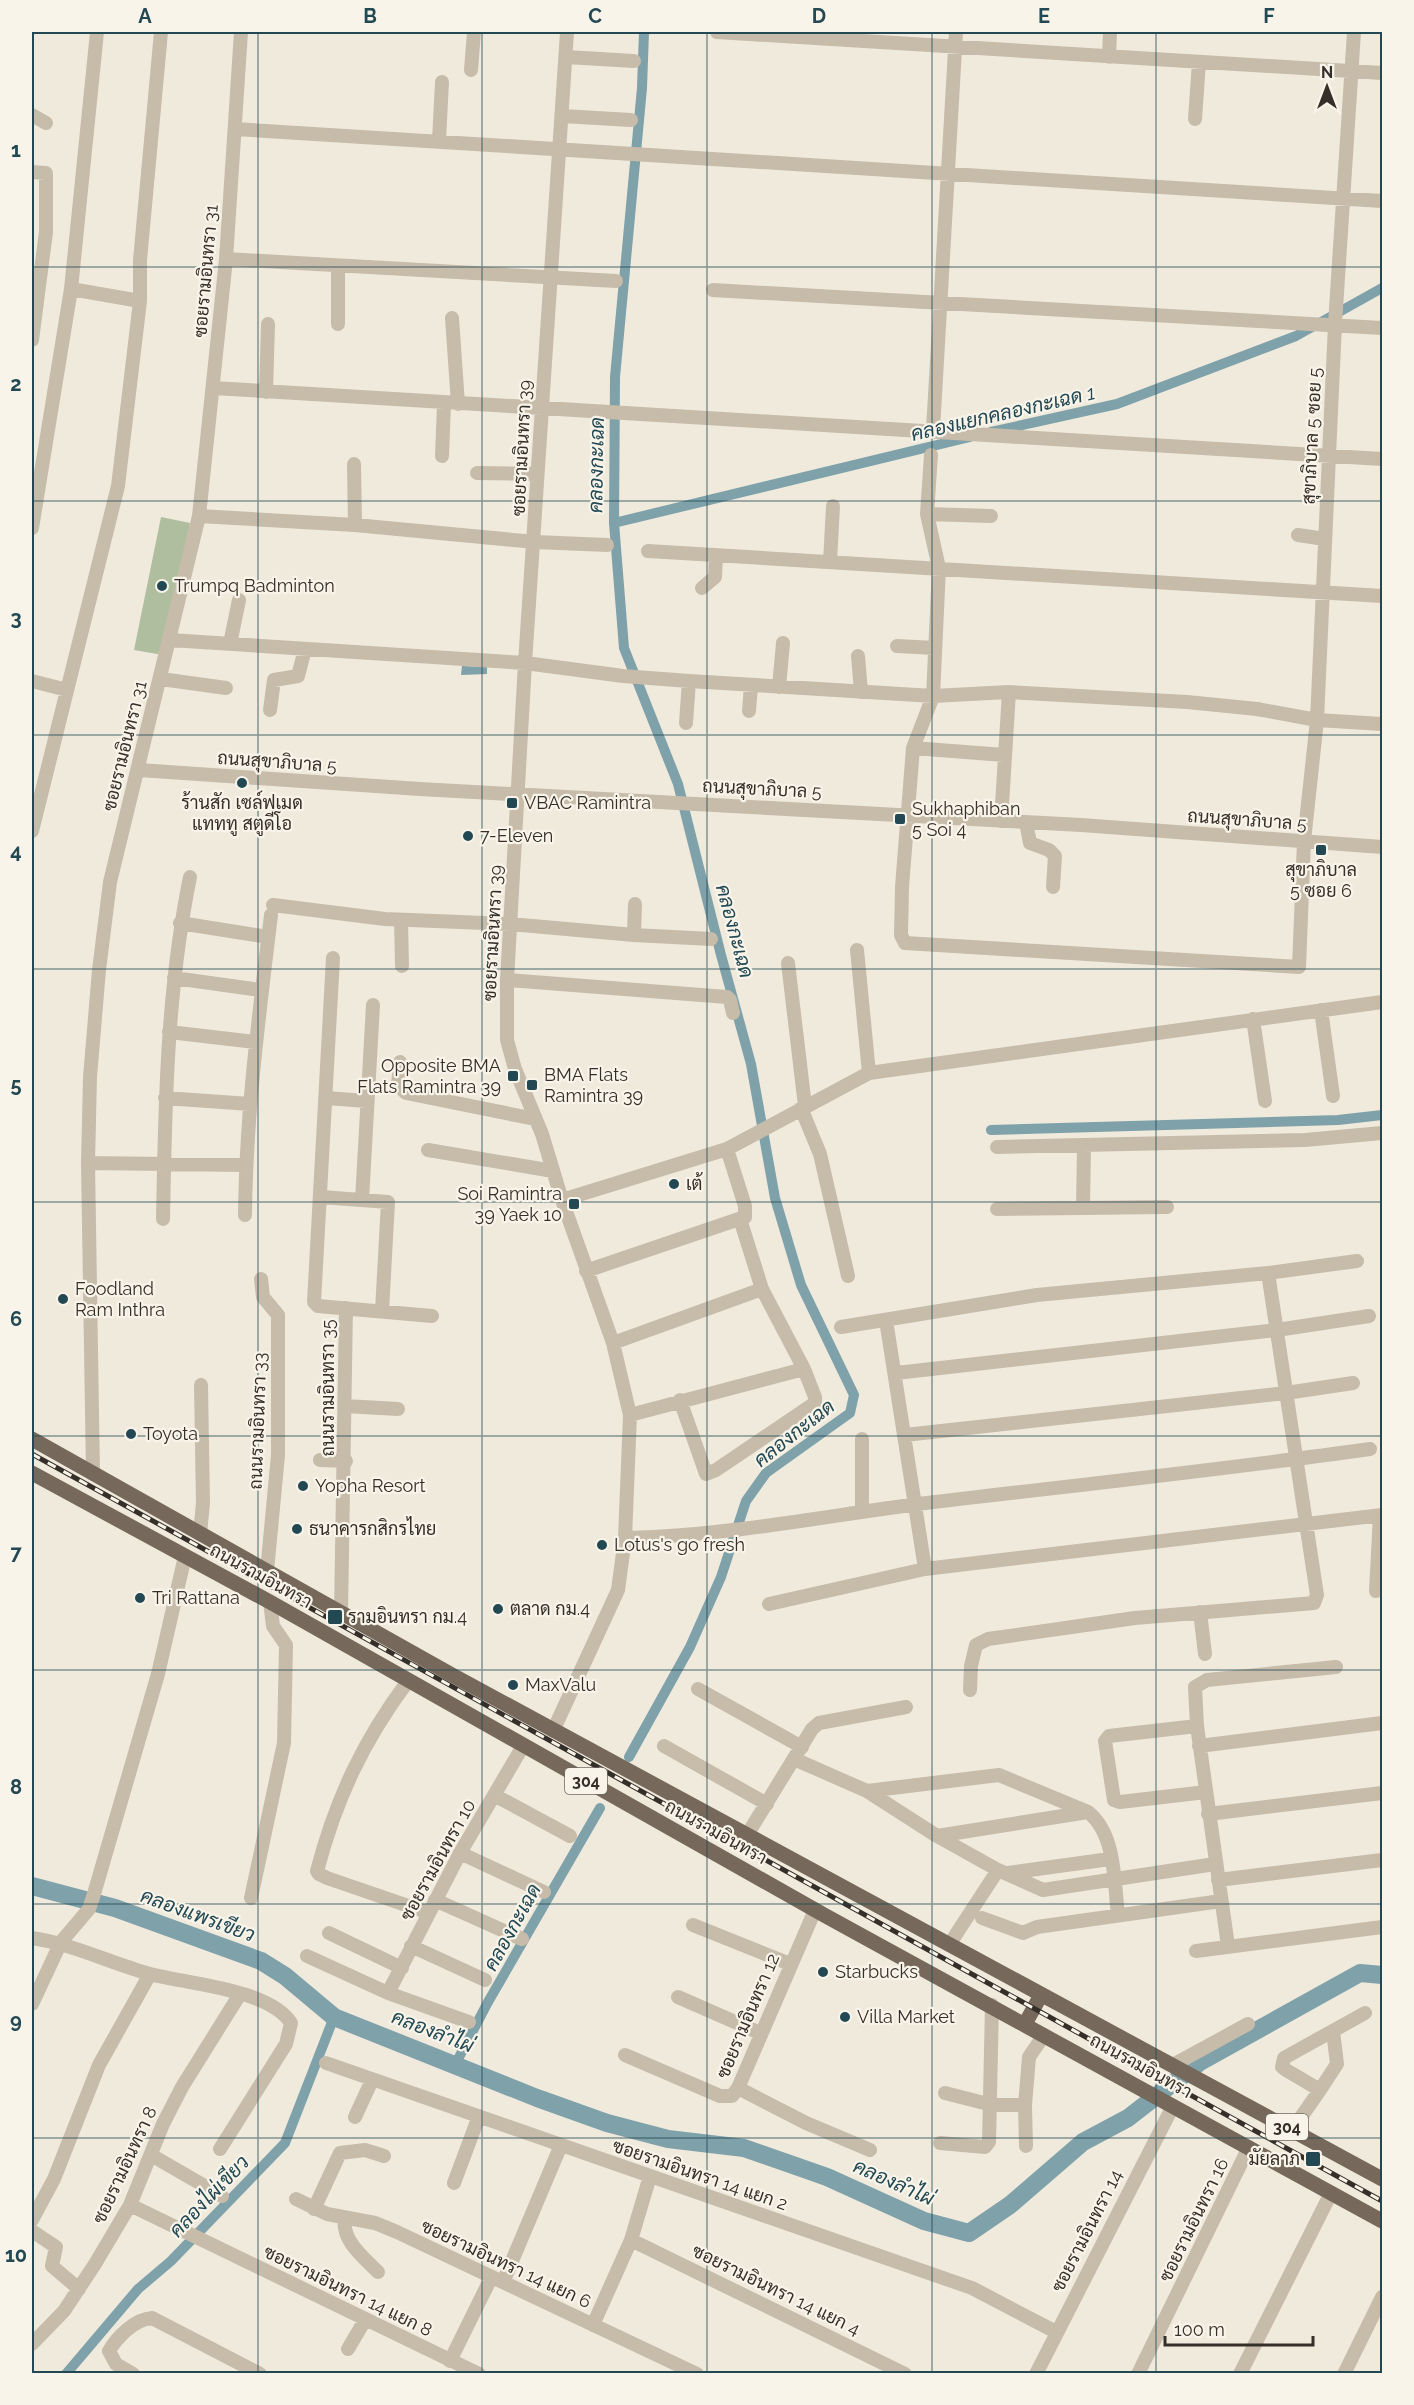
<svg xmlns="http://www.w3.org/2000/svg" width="1414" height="2405" viewBox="0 0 1414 2405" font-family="Raleway,Sarabun,sans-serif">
<rect width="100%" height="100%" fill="#f0eadd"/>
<path fill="#aebe9f" d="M161 517 190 523 163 655 134 650Z"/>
<path fill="#7fa1aa" d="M462 666 487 667V674L461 675Z"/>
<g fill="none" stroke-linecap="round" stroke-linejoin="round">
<path stroke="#7fa1aa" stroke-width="10" d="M991 432 1117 404 1296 336 1382 288
M614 523 970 437
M991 1130 1338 1120 1382 1115
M629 1757 690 1647 721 1577 746 1501 766 1473 850 1413 854 1395 801 1285 775 1198 751 1064 721 955 678 784 624 648 614 523 615 377 642 88 644 32
M456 2063 488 2002 600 1808
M66 2374 138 2289 171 2261 285 2143 334 2017"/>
<path stroke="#7fa1aa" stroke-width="18" d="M32 1886 115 1908 261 1961 285 1976 334 2017 537 2098 607 2123 668 2139 744 2148 827 2177 924 2221 969 2233 1010 2205 1083 2142 1128 2118 1200 2062 1360 1973 1382 1975"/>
<path stroke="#c7bcaa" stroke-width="14" d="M717 32 1382 73
M566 57 634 61
M1109 57 1110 32
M471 70 474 32
M32 115 46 123
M562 116 631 120
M1195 119 1199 62
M235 129 1382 201
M439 140 442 82
M32 172 46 173V232L32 340
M226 259 616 281
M71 289 140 301
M713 290 1382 328
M452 318 458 404
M338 324V267
M214 388 1382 459
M266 392 268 324
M933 430 956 32
M931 455 927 514 939 568 933 696 913 748 902 887 901 935 905 943 1299 967 1304 841 1317 720 1335 324 1354 32
M442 456 444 404
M354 464 355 525
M477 473 537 474
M927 514 991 516
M199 516 355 525 535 542 607 545
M32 528 71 289 97 32
M1298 535 1325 539
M648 551 1382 596
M830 562 833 506
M702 588 715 577 716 555
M170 640 525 663 623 676 689 681 933 696 1009 692 1187 702 1257 709 1317 720 1382 724
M230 644 239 600
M897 646 935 648
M858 656 861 692
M161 679 226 688
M32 681 67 690
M779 687 783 643
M270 710 274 680 298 676 305 649
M749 711 751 685
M686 723 689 681
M913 748 1004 755
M139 770 420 789 1081 825 1382 847
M1001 821 1009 692
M1026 822 1030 843 1049 850 1055 856 1053 887
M32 831 118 486 140 301V260L161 32
M273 905 385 919 510 924 634 935 711 939
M401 920 402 966
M180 923 268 937
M634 935 635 904
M857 950 869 1073
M333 958 314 1302 318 1306 432 1316
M788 963 805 1106
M174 978 261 990
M507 980 727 997 730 1000 733 1013
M1321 1010 1333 1096
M1253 1019 1265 1101
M169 1032 255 1042
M400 1062 398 1085 406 1093 535 1119
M165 1098 250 1104
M326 1098 367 1101
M801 1108 820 1154 848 1276
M997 1147 1305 1140 1382 1133
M428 1150 553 1171
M88 1163 246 1165
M321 1197 388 1202 382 1311
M362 1200 373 1005
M562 1200 727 1149 869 1073 1382 1002
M1083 1207 1084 1146
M997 1209 1167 1207
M245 1215C246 1114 259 1015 271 915
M163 1219C165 1104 167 990 190 877
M586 1271 745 1217V1206L727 1149
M261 1279 263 1297 278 1315V1455L267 1571
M886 1320 925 1569
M841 1327 1037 1295 1268 1273 1357 1261
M613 1343 762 1289
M896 1373 1277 1330 1369 1316
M680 1400 706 1474 716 1470 815 1403V1397L804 1369 762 1289 740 1219
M345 1406 398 1409
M630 1415 804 1369
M905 1435 1286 1393 1353 1383
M862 1439V1512
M320 1460 346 1461
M93 1474 88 1163 90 1077 99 970 110 882 199 516 226 259 241 32
M200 1534 203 1503 201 1385
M625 1538C724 1536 820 1517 918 1504 1069 1486 1220 1470 1370 1449
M1376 1591 1380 1515
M769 1604 925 1569 1382 1515
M1200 1612 1205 1654
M341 1613 346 1308
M408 1681C363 1741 336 1799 317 1871L319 1874 327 1878 429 1913
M698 1689 802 1747
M970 1690 971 1666 976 1645 988 1639 1135 1618 1314 1603 1317 1595 1268 1273
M1197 1726 1109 1736 1105 1741 1114 1800 1120 1802 1206 1792
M553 1731 618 1590 625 1538 630 1415 613 1343 562 1200 542 1134 515 1069 507 1040V980L525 663 567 32
M664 1746 767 1804
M1199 1746 1382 1723
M794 1759 867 1791 937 1836 998 1870 1043 1890 1215 1864
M867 1791 999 1775 1088 1812C1116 1834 1114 1882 1118 1915
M494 1795 570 1836
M1208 1814 1382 1793
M747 1835 812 1729 819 1723 906 1707
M937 1836 1088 1812
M460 1853 544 1892
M1008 1873 1110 1859
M1218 1880 1382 1860
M251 1898 284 1743 286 1645 273 1626 270 1602
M435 1900 522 1939
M982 1918 1023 1933 1037 1927 1221 1901
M693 1925 790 1964
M329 1933 402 1968
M32 1938C73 1944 110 1963 150 1974 188 1984 269 1989 291 2023L286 2044 220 2149
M949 1945 998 1870
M411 1946 485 1980
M1228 1946 1197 1726 1195 1687 1207 1680 1336 1667
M1196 1951 1382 1927
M307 1956 388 1993 469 2022
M388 1993 460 1853 523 1746
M678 1997 760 2033
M32 2004 61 1942 89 1909 94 1894 158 1674 185 1556
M625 2055 720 2096H732L738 2088 815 1910
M326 2063 972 2288 1056 2332
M1173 2065 1248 2024
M738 2088 806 2123 870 2150
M1320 2090 1337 2064 1333 2031
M945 2093 992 2105H1025L1026 2146
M1025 2105 1029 2057 1044 2035
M355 2117 372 2080
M1292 2130 1320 2090 1286 2070 1282 2067 1284 2058 1365 2013
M940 2143 985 2147 989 2142 992 2005
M151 2155 222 2196
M454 2183 479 2116
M296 2199 327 2214 375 2223 397 2232 697 2374
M130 2205 479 2374
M314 2209 340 2153 365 2150 384 2156
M345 2218C341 2240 363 2257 378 2272
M32 2220 54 2179 99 2065 150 1974
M32 2231 56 2247 52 2266 79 2289
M631 2240 905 2374
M504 2280 561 2145
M593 2325 631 2240 650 2176
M32 2344 64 2311 95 2264 130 2205 163 2124 182 2087 240 1994
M348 2349 365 2320
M450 2361 491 2278
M133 2374 116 2364 109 2351C117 2337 135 2319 152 2318L260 2374
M1036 2374 1173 2106
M1138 2374 1249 2147
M1240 2374 1331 2193
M1344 2374 1382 2297"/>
<path stroke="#76695b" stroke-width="15" d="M32 1439 452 1675 1382 2179
M32 1473 270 1602 824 1915 1382 2221
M1025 2024 1041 1995"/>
<defs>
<path id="rail" d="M32 1454 1382 2201"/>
</defs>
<use href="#rail" stroke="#352f29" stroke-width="5"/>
<use href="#rail" stroke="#f8f4e9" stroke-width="3" stroke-dasharray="9" stroke-linecap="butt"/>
</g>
<path fill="none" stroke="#224853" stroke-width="1.5" stroke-opacity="0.55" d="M258 32V2374M482 32V2374M707 32V2374M932 32V2374M1156 32V2374M32 267H1382M32 501H1382M32 735H1382M32 969H1382M32 1202H1382M32 1436H1382M32 1670H1382M32 1904H1382M32 2138H1382"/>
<g fill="#224853" stroke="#f8f4e9" stroke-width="2">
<circle cx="162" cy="586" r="6"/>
<circle cx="242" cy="783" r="6"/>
<rect x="506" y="797" width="12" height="12" rx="3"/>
<rect x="894" y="813" width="12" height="12" rx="3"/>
<circle cx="468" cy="836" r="6"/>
<rect x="1315" y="844" width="12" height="12" rx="3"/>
<rect x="507" y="1070" width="12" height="12" rx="3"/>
<rect x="526" y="1079" width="12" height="12" rx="3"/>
<circle cx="674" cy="1184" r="6"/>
<rect x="568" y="1198" width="12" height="12" rx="3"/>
<circle cx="63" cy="1299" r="6"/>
<circle cx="131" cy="1434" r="6"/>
<circle cx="303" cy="1486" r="6"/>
<circle cx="297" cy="1529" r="6"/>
<circle cx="602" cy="1545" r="6"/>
<circle cx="140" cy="1598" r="6"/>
<circle cx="498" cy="1609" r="6"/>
<rect x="327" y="1609" width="16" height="16" rx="3"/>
<circle cx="513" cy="1685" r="6"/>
<circle cx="823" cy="1972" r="6"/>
<circle cx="845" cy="2017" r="6"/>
<rect x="1305" y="2151" width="16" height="16" rx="3"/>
</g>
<g text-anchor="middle" stroke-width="4.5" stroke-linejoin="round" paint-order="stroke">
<g fill="#f8f4e9" stroke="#706a63" stroke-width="1.5">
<rect x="565" y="1768" width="42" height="26" rx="4.5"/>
<rect x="1266" y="2114" width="42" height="26" rx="4.5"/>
</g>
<g font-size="16" font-weight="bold" fill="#352f29">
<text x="586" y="1787">304</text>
<text x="1287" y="2133">304</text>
</g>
<g font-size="18" fill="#352f29" stroke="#f8f4e9">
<text transform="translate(206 271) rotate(-85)" y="6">ซอยรามอินทรา 31</text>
<text transform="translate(1312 436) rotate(-87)" y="6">สุขาภิบาล 5 ซอย 5</text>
<text transform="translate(522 448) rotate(-87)" y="6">ซอยรามอินทรา 39</text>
<text transform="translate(125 746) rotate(-76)" y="6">ซอยรามอินทรา 31</text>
<text transform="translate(277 762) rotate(4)" y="6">ถนนสุขาภิบาล 5</text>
<text transform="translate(762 789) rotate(3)" y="6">ถนนสุขาภิบาล 5</text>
<text transform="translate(1247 820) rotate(4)" y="6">ถนนสุขาภิบาล 5</text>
<text transform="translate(493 933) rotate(-87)" y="6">ซอยรามอินทรา 39</text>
<text transform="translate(328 1388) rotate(-90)" y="6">ถนนรามอินทรา 35</text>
<text transform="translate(258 1421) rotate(-88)" y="6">ถนนรามอินทรา 33</text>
<text transform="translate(261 1576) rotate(29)" y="6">ถนนรามอินทรา</text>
<text transform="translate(716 1832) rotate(29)" y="6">ถนนรามอินทรา</text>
<text transform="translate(438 1860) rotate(-61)" y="6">ซอยรามอินทรา 10</text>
<text transform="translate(748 2016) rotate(-67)" y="6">ซอยรามอินทรา 12</text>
<text transform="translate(1141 2066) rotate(29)" y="6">ถนนรามอินทรา</text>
<text transform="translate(125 2165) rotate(-65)" y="6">ซอยรามอินทรา 8</text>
<text transform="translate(700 2175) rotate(19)" y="6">ซอยรามอินทรา 14 แยก 2</text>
<text transform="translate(1194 2220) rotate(-64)" y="6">ซอยรามอินทรา 16</text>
<text transform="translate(1087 2231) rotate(-63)" y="6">ซอยรามอินทรา 14</text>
<text transform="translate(506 2264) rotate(25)" y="6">ซอยรามอินทรา 14 แยก 6</text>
<text transform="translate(776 2290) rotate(26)" y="6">ซอยรามอินทรา 14 แยก 4</text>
<text transform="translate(348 2291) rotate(26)" y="6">ซอยรามอินทรา 14 แยก 8</text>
</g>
<g font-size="18" fill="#352f29" stroke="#f8f4e9" text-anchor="start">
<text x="174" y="592">Trumpq Badminton</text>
<text x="242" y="809" text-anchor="middle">ร้านสัก เซล์ฟเมด<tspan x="242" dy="21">แทททู สตูดีโอ</tspan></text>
<text x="524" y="809">VBAC Ramintra</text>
<text x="912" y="815">Sukhaphiban<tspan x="912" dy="21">5 Soi 4</tspan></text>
<text x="480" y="842">7-Eleven</text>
<text x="1321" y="876" text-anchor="middle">สุขาภิบาล<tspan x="1321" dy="21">5 ซอย 6</tspan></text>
<text x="501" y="1072" text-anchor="end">Opposite BMA<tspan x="501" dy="21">Flats Ramintra 39</tspan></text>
<text x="544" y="1081">BMA Flats<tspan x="544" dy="21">Ramintra 39</tspan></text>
<text x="686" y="1190">เต้</text>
<text x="562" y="1200" text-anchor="end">Soi Ramintra<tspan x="562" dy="21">39 Yaek 10</tspan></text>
<text x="75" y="1295">Foodland<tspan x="75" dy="21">Ram Inthra</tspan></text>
<text x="143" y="1440">Toyota</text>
<text x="315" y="1492">Yopha Resort</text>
<text x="309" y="1535">ธนาคารกสิกรไทย</text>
<text x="614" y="1551">Lotus's go fresh</text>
<text x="152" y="1604">Tri Rattana</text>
<text x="510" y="1615">ตลาด กม.4</text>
<text x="348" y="1623">รามอินทรา กม.4</text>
<text x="525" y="1691">MaxValu</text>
<text x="835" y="1978">Starbucks</text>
<text x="857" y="2023">Villa Market</text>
<text x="1300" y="2165" text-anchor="end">มัยลาภ</text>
</g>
<g font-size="20" font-style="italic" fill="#224853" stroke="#f8f4e9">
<text transform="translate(1003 413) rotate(-13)" y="7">คลองแยกคลองกะเฉด 1</text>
<text transform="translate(596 465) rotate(-89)" y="7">คลองกะเฉด</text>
<text transform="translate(735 931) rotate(75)" y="7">คลองกะเฉด</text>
<text transform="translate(794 1433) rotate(-38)" y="7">คลองกะเฉด</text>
<text transform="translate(198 1915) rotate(20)" y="7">คลองแพรเขียว</text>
<text transform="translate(512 1927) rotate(-61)" y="7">คลองกะเฉด</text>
<text transform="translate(433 2031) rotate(21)" y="7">คลองลำไผ่</text>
<text transform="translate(894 2182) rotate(24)" y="7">คลองลำไผ่</text>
<text transform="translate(209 2196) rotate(-46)" y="7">คลองไผ่เขียว</text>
</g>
</g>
<rect width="1414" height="2405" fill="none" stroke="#f8f4e9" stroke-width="66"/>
<g transform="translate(1327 87)" stroke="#f8f4e9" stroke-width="4.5" paint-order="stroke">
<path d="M0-4.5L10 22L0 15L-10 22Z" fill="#352f29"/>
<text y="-9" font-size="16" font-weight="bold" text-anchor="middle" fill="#352f29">N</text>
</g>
<path d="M1165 2336v9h148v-9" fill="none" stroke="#352f29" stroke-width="3"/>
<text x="1174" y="2336" font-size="18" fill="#352f29" stroke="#f8f4e9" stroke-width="4.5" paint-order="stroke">100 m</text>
<rect x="33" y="33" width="1348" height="2339" fill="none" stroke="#224853" stroke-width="2"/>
<g font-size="20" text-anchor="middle" font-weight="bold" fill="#224853">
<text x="145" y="23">A</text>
<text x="370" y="23">B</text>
<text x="595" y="23">C</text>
<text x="819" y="23">D</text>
<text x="1044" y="23">E</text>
<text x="1269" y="23">F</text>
<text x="16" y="157">1</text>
<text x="16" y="391">2</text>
<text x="16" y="625">3</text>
<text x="16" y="858">4</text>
<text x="16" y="1092">5</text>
<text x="16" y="1326">6</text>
<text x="16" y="1560">7</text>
<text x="16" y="1794">8</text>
<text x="16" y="2028">9</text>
<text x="16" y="2262">10</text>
</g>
</svg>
